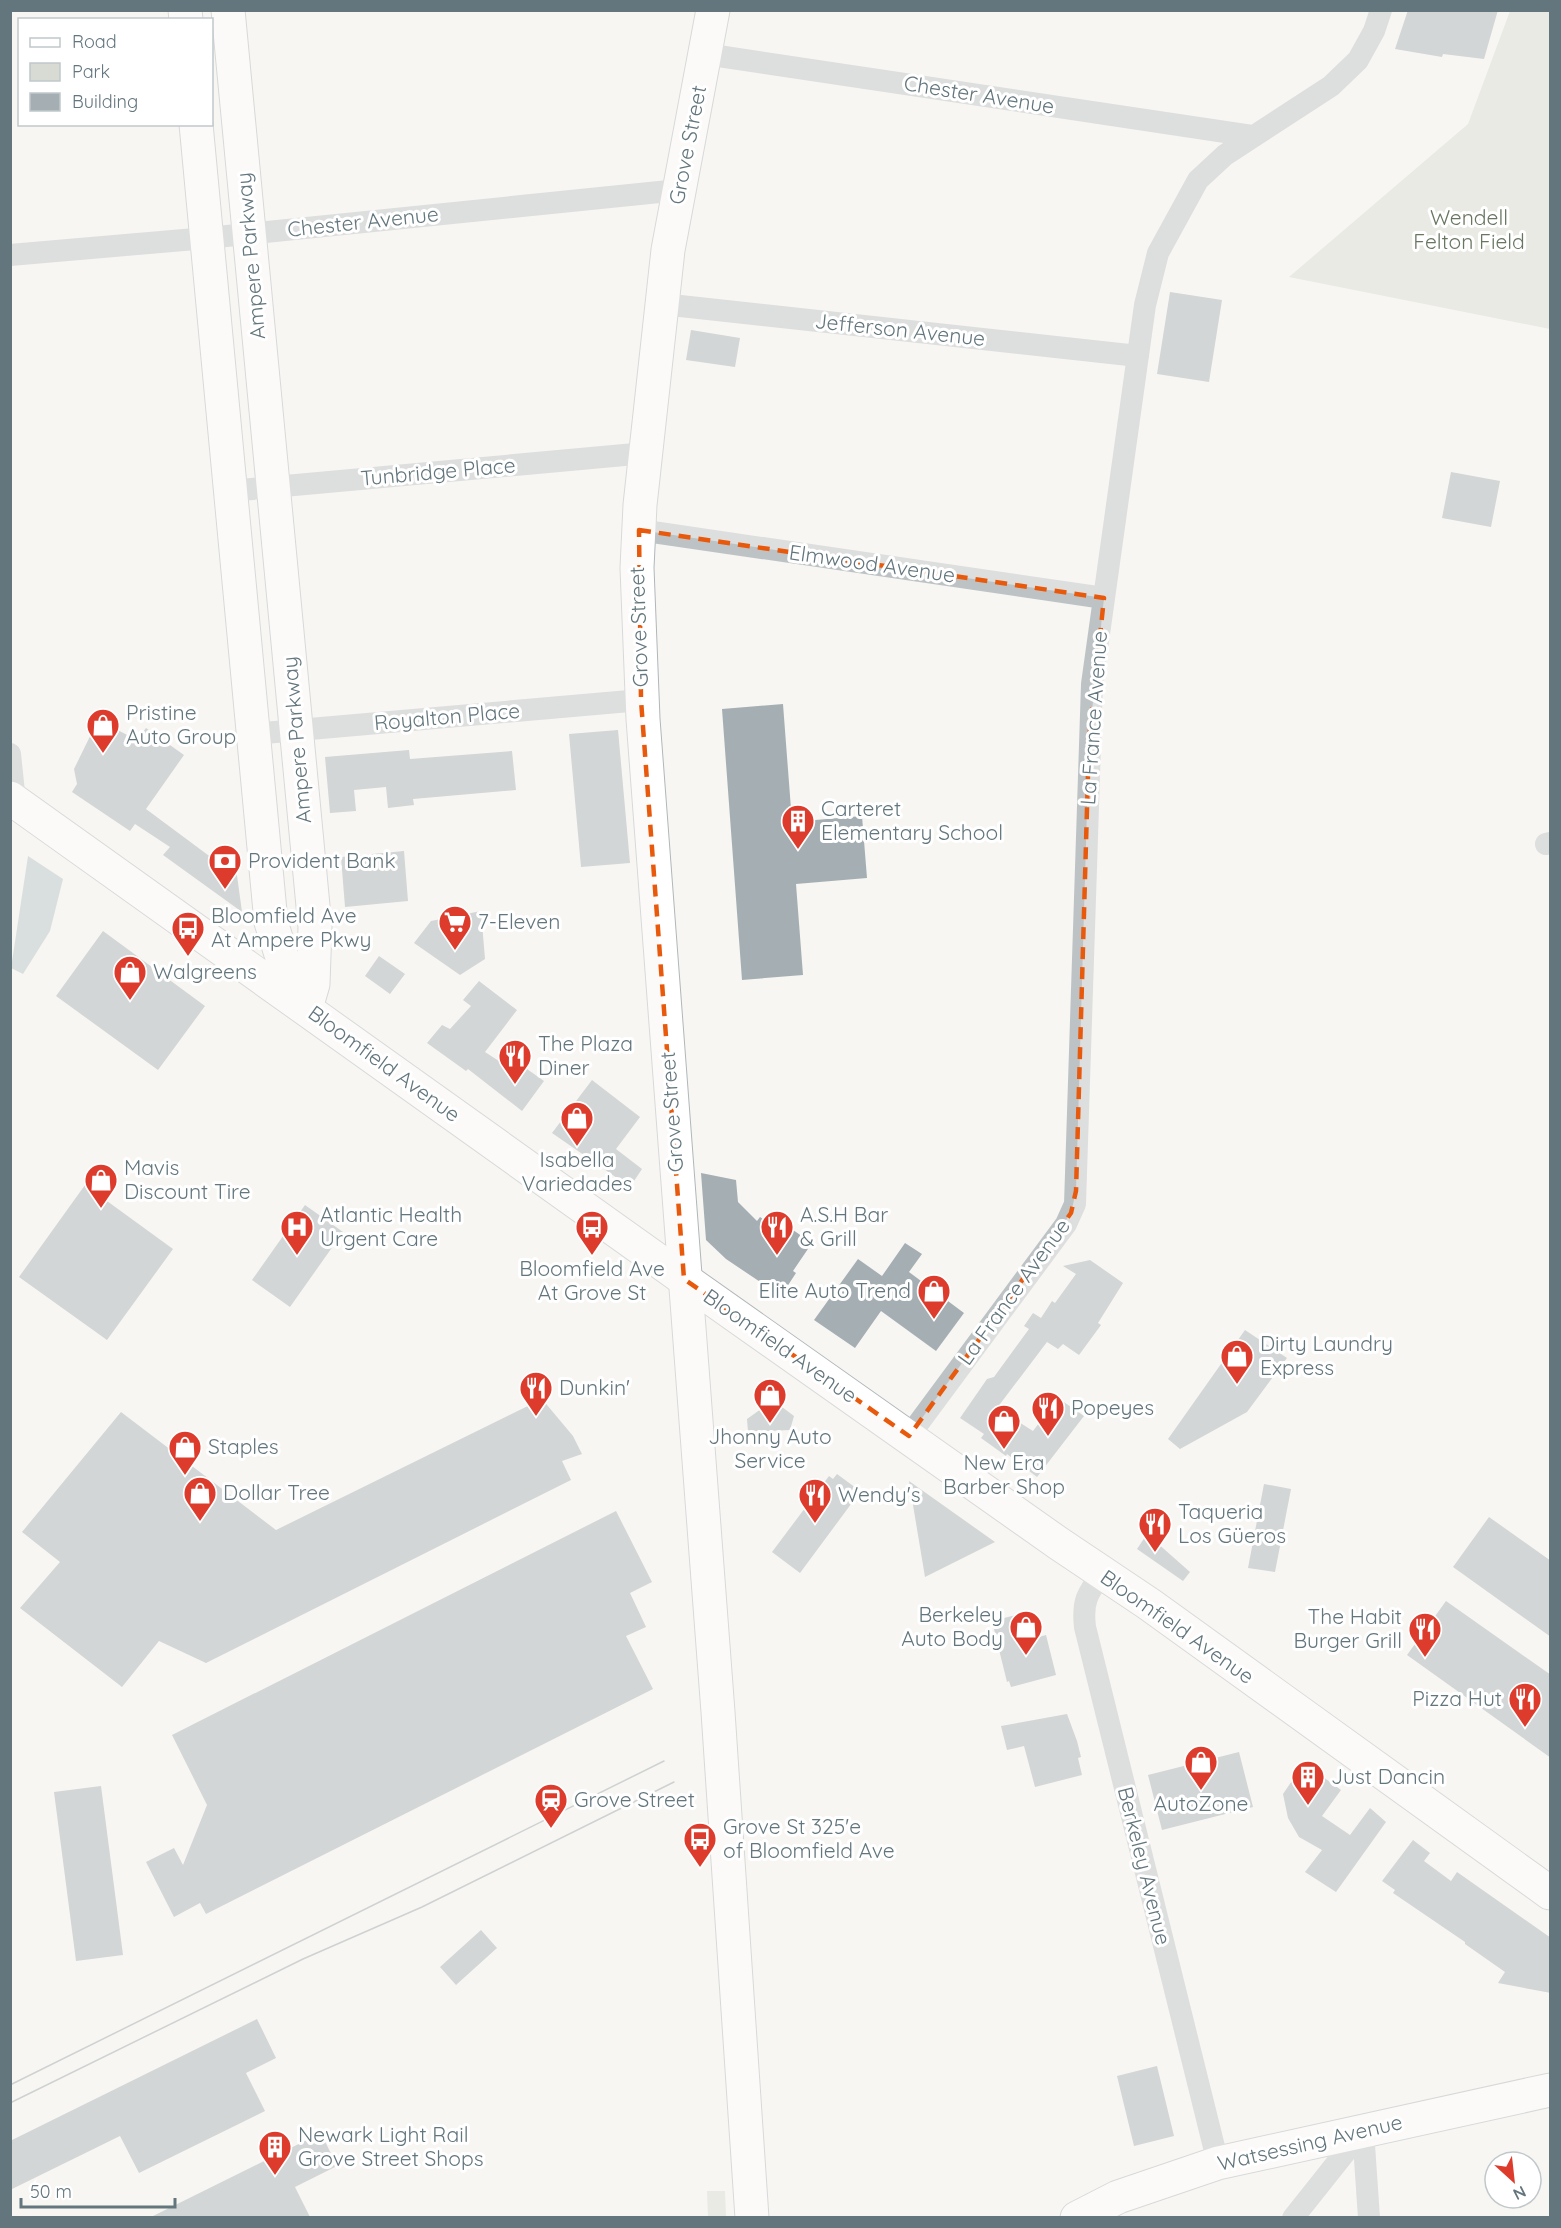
<svg xmlns="http://www.w3.org/2000/svg" width="1561" height="2228" viewBox="0 0 1561 2228" font-family="Quicksand,sans-serif">
<rect width="100%" height="100%" fill="#f7f6f3"/>
<path fill="#d7dbd3" d="M1510 11H1550V329L1289 277 1468 124Z
M707 2191H725L726 2217H708Z"/>
<path fill="#b4c3c5" d="M28 856 63 879 50 931 23 974 11 968Z"/>
<path fill="#a5afb3" d="M1408 10H1498L1484 59 1443 54 1442 57 1395 49Z
M1170 292 1222 300 1209 382 1157 374Z
M691 330 740 338 735 367 686 360Z
M1451 472 1500 481 1491 527 1442 518Z
M783 704 792 822 862 816 867 878 796 884 803 975 742 980 722 709Z
M98 720 137 740 146 728 184 755 146 809 216 861 219 857 236 868 242 912 163 855 170 847 135 824 130 831 72 792 77 784 74 769Z
M618 730 630 863 581 867 569 734Z
M409 750 410 759 512 751 516 790 413 799 414 805 388 808 386 787 354 790 356 811 330 813 325 757Z
M404 851 408 901 345 907 341 857Z
M481 911 485 959 460 975 414 943 431 921Z
M103 931 205 1006 158 1070 56 996Z
M379 956 405 974 390 994 365 976Z
M479 981 517 1010 485 1052 511 1069 517 1062 544 1081 522 1111 468 1069 466 1071 427 1043 442 1025 450 1029 471 1006 463 1000Z
M592 1080 640 1117 616 1149 642 1169 630 1187 552 1133Z
M701 1173 736 1180 738 1202 757 1221 760 1217 773 1226 777 1219 812 1243 793 1271 796 1273 781 1296 726 1259 706 1240Z
M85 1185 173 1249 107 1340 19 1277Z
M305 1205 343 1232 290 1307 252 1280Z
M905 1243 922 1254 909 1272 964 1313 936 1351 881 1311 855 1348 814 1320 858 1259 882 1276Z
M1090 1260 1123 1283 1098 1323 1101 1325 1079 1355 1063 1344 1058 1349 1047 1342 997 1408 1033 1431 1058 1398 1084 1416 1037 1477 1007 1454 1006 1456 981 1438 984 1434 960 1418 987 1379 994 1377 1029 1329 1024 1326 1033 1313 1041 1318 1052 1301 1055 1303 1076 1274 1063 1266Z
M1245 1330 1287 1358 1247 1412 1180 1449 1168 1439Z
M542 1399 573 1436 582 1454 562 1461 571 1480 206 1663 159 1641 122 1687 20 1608 60 1562 22 1532 121 1412 276 1530Z
M782 1407 794 1416 790 1430 748 1432 747 1419 761 1409Z
M837 1474 856 1488 852 1493 857 1496 800 1573 772 1552 829 1476 833 1479Z
M909 1481 995 1542 925 1577Z
M1264 1484 1291 1489 1275 1572 1248 1568Z
M616 1511 652 1582 630 1593 646 1627 626 1636 653 1689 206 1914 200 1903 174 1917 146 1862 174 1848 183 1865 207 1805 172 1735Z
M1489 1517 1551 1561V1637L1453 1567Z
M1147 1534 1190 1572 1183 1581 1137 1549Z
M1446 1601 1551 1675V1758L1407 1655Z
M1032 1611 1039 1637 1046 1635 1056 1675 1011 1687 1009 1681 1007 1682 992 1621Z
M1067 1714 1077 1741 1081 1757 1078 1758 1082 1775 1035 1787 1024 1746 1007 1750 1001 1726Z
M1239 1752 1253 1807 1162 1830 1148 1775Z
M1304 1763 1341 1790 1322 1816 1350 1835 1370 1808 1386 1822 1336 1892 1305 1872 1322 1850 1299 1837 1288 1818 1283 1794Z
M101 1786 123 1955 76 1961 54 1792Z
M1413 1840 1430 1853 1424 1861 1451 1881 1457 1872 1551 1938V1993L1498 1983 1505 1972 1465 1944V1942L1393 1893 1395 1890 1382 1881Z
M481 1930 497 1948 456 1985 440 1967Z
M257 2019 276 2058 246 2073 265 2111 139 2173 120 2136 10 2190V2141Z
M1157 2066 1174 2136 1134 2146 1117 2076Z
M321 2133 337 2166 295 2187 310 2217H151Z"/>
<g fill="none" stroke-linecap="round" stroke-linejoin="round">
<defs>
<path id="secondary" d="M185 10 186 20
M228 10 315 927 313 984 306 1008
M713 10 668 250 640 505 637 568 643 719 718 1712 752 2218
M196 124 271 922 285 967 306 1008
M1077 2218 1118 2197 1218 2163 1550 2090"/>
<path id="primary" d="M10 798 684 1279 1058 1543 1149 1604 1550 1893"/>
</defs>
<use href="#secondary" stroke="#b0b7ba" stroke-width="35"/>
<use href="#primary" stroke="#b1b7ba" stroke-width="35"/>
<path stroke="#bdc3c5" stroke-width="22" d="M705 54 1252 136
M10 255 207 238 679 190
M662 304 1138 356
M230 491 646 453
M639 530 1104 598
M253 734 641 700
M10 754 15 802
M1546 844 1550 843
M909 1436 1066 1224 1075 1204 1092 684 1145 305 1158 253 1198 180 1225 155 1331 86 1358 60 1374 31 1381 10
M1103 1573C1087 1593 1082 1602 1085 1627L1218 2163
M1363 2130 1369 2218
M1293 2218 1363 2130"/>
<use href="#secondary" stroke="#fff" stroke-width="33"/>
<use href="#primary" stroke="#fff" stroke-width="33"/>
<path stroke="#9da6aa" stroke-width="1.5" d="M10 2085 664 1761
M10 2103 303 1959 422 1907 674 1782"/>
</g>
<path d="M0 0H1561V2228H0ZM639 530 1104 598 1089 739 1076 1191 1071 1213 909 1436 684 1279 641 700Z" fill="#f7f6f3" fill-opacity=".55" fill-rule="evenodd"/>
<path fill="none" stroke="#e8590c" stroke-width="4.5" stroke-dasharray="12 8" stroke-linejoin="round" d="M639 530 1104 598 1089 739 1076 1191 1071 1213 909 1436 684 1279 641 700Z"/>
<defs>
<symbol id="shop-pin" viewBox="-11 -11 22 30"><path d="M0 17L-7.5 6A9.5 9.5 0 1 1 7.5 6Z" fill="#dd3c2d" stroke="#fff"/><path d="M-5-2.5h2.3a2.7 3.5 0 0 1 5.4 0H5L5.5 6h-11ZM-1.5-2.5h3a1.5 2.3 0 0 0-3 0Z" fill="#fff"/></symbol>
<symbol id="building-pin" viewBox="-11 -11 22 30"><path d="M0 17L-7.5 6A9.5 9.5 0 1 1 7.5 6Z" fill="#dd3c2d" stroke="#fff"/><path d="M-4-6H4V6H1V3H-1V6H-4ZM-2.5-4.3h1.7v1.8h-1.7ZM.8-4.3h1.7v1.8H.8ZM-2.5-1h1.7V.8h-1.7ZM.8-1h1.7V.8H.8Z" fill="#fff"/></symbol>
<symbol id="bank-pin" viewBox="-11 -11 22 30"><path d="M0 17L-7.5 6A9.5 9.5 0 1 1 7.5 6Z" fill="#dd3c2d" stroke="#fff"/><path d="M-6-4H6V4H-6ZM0-2.3a2.3 2.3 0 1 0 0 4.6a2.3 2.3 0 1 0 0-4.6Z" fill="#fff"/></symbol>
<symbol id="supermarket-pin" viewBox="-11 -11 22 30"><path d="M0 17L-7.5 6A9.5 9.5 0 1 1 7.5 6Z" fill="#dd3c2d" stroke="#fff"/><path d="M-6-5.5h2.5l.6 2H6L4.5 2H-2.5L-4.4-4H-6ZM-1.5 3.2a1.3 1.3 0 1 0 .1 0ZM3 3.2a1.3 1.3 0 1 0 .1 0Z" fill="#fff"/></symbol>
<symbol id="bus-pin" viewBox="-11 -11 22 30"><path d="M0 17L-7.5 6A9.5 9.5 0 1 1 7.5 6Z" fill="#dd3c2d" stroke="#fff"/><path d="M-5-6H5V4H4V6H2V4H-2V6H-4V4H-5ZM-3.5-4V0h7V-4ZM-3.5 1.2v1.5H-2V1.2ZM2 1.2v1.5H3.5V1.2Z" fill="#fff"/></symbol>
<symbol id="restaurant-pin" viewBox="-11 -11 22 30"><path d="M0 17L-7.5 6A9.5 9.5 0 1 1 7.5 6Z" fill="#dd3c2d" stroke="#fff"/><path d="M-5-6h1v4h1v-4h1v4h1v-4h1v5L-1.5 .5V6h-2V.5L-5-1ZM5-6V6H3V1.5H1.5Q1.5-4 5-6Z" fill="#fff"/></symbol>
<symbol id="hospital-pin" viewBox="-11 -11 22 30"><path d="M0 17L-7.5 6A9.5 9.5 0 1 1 7.5 6Z" fill="#dd3c2d" stroke="#fff"/><path d="M-5-5h3v3.5h4V-5h3V5h-3V1.5h-4V5h-3Z" fill="#fff"/></symbol>
<symbol id="station-pin" viewBox="-11 -11 22 30"><path d="M0 17L-7.5 6A9.5 9.5 0 1 1 7.5 6Z" fill="#dd3c2d" stroke="#fff"/><path d="M-3-6H3Q5-6 5-4V2Q5 4 3 4L4.5 6H3L1.5 4h-3L-3 6H-4.5L-3 4Q-5 4-5 2V-4Q-5-6-3-6ZM-3.5-4v3h7v-3ZM-3.5 1v1.5H-2V1ZM2 1v1.5H3.5V1Z" fill="#fff"/></symbol>
</defs>
<g fill-rule="evenodd">
<use href="#shop-pin" x="84" y="706" width="38" height="52"/>
<use href="#building-pin" x="779" y="802" width="38" height="52"/>
<use href="#bank-pin" x="206" y="842" width="38" height="52"/>
<use href="#supermarket-pin" x="436" y="903" width="38" height="52"/>
<use href="#bus-pin" x="169" y="909" width="38" height="52"/>
<use href="#shop-pin" x="111" y="953" width="38" height="52"/>
<use href="#restaurant-pin" x="496" y="1037" width="38" height="52"/>
<use href="#shop-pin" x="558" y="1099" width="38" height="52"/>
<use href="#shop-pin" x="82" y="1161" width="38" height="52"/>
<use href="#hospital-pin" x="278" y="1208" width="38" height="52"/>
<use href="#bus-pin" x="573" y="1208" width="38" height="52"/>
<use href="#restaurant-pin" x="758" y="1208" width="38" height="52"/>
<use href="#shop-pin" x="915" y="1272" width="38" height="52"/>
<use href="#shop-pin" x="1218" y="1337" width="38" height="52"/>
<use href="#restaurant-pin" x="517" y="1369" width="38" height="52"/>
<use href="#shop-pin" x="751" y="1376" width="38" height="52"/>
<use href="#restaurant-pin" x="1029" y="1389" width="38" height="52"/>
<use href="#shop-pin" x="985" y="1402" width="38" height="52"/>
<use href="#shop-pin" x="166" y="1428" width="38" height="52"/>
<use href="#shop-pin" x="181" y="1474" width="38" height="52"/>
<use href="#restaurant-pin" x="796" y="1476" width="38" height="52"/>
<use href="#restaurant-pin" x="1136" y="1505" width="38" height="52"/>
<use href="#shop-pin" x="1007" y="1608" width="38" height="52"/>
<use href="#restaurant-pin" x="1406" y="1610" width="38" height="52"/>
<use href="#restaurant-pin" x="1506" y="1680" width="38" height="52"/>
<use href="#shop-pin" x="1182" y="1743" width="38" height="52"/>
<use href="#building-pin" x="1289" y="1758" width="38" height="52"/>
<use href="#station-pin" x="532" y="1781" width="38" height="52"/>
<use href="#bus-pin" x="681" y="1820" width="38" height="52"/>
<use href="#building-pin" x="256" y="2128" width="38" height="52"/>
</g>
<g text-anchor="middle" stroke-width="6" stroke-linejoin="round" paint-order="stroke">
<g font-size="21" fill="#63767d" stroke="#fff">
<text transform="translate(979 95) rotate(9)" y="7">Chester Avenue</text>
<text transform="translate(688 145) rotate(-79)" y="7">Grove Street</text>
<text transform="translate(363 222) rotate(-6)" y="7">Chester Avenue</text>
<text transform="translate(251 256) rotate(-95)" y="7">Ampere Parkway</text>
<text transform="translate(900 330) rotate(6)" y="7">Jefferson Avenue</text>
<text transform="translate(438 472) rotate(-5)" y="7">Tunbridge Place</text>
<text transform="translate(872 564) rotate(8)" y="7">Elmwood Avenue</text>
<text transform="translate(639 627) rotate(-92)" y="7">Grove Street</text>
<text transform="translate(447 717) rotate(-5)" y="7">Royalton Place</text>
<text transform="translate(1094 718) rotate(-86)" y="7">La France Avenue</text>
<text transform="translate(297 740) rotate(-95)" y="7">Ampere Parkway</text>
<text transform="translate(384 1064) rotate(36)" y="7">Bloomfield Avenue</text>
<text transform="translate(672 1112) rotate(-94)" y="7">Grove Street</text>
<text transform="translate(1014 1292) rotate(-54)" y="7">La France Avenue</text>
<text transform="translate(780 1346) rotate(35)" y="7">Bloomfield Avenue</text>
<text transform="translate(1177 1627) rotate(35)" y="7">Bloomfield Avenue</text>
<text transform="translate(1144 1866) rotate(76)" y="7">Berkeley Avenue</text>
<text transform="translate(1310 2143) rotate(-13)" y="7">Watsessing Avenue</text>
</g>
<g font-size="21" fill="#687661" stroke="#fff">
<text x="1469" y="225">Wendell<tspan x="1469" dy="24">Felton Field</tspan></text>
</g>
<g font-size="21" fill="#63767d" stroke="#fff" text-anchor="start">
<text x="126" y="720">Pristine<tspan x="126" dy="24">Auto Group</tspan></text>
<text x="821" y="816">Carteret<tspan x="821" dy="24">Elementary School</tspan></text>
<text x="248" y="868">Provident Bank</text>
<text x="211" y="923">Bloomfield Ave<tspan x="211" dy="24">At Ampere Pkwy</tspan></text>
<text x="478" y="929">7-Eleven</text>
<text x="153" y="979">Walgreens</text>
<text x="538" y="1051">The Plaza<tspan x="538" dy="24">Diner</tspan></text>
<text x="577" y="1167" text-anchor="middle">Isabella<tspan x="577" dy="24">Variedades</tspan></text>
<text x="124" y="1175">Mavis<tspan x="124" dy="24">Discount Tire</tspan></text>
<text x="320" y="1222">Atlantic Health<tspan x="320" dy="24">Urgent Care</tspan></text>
<text x="800" y="1222">A.S.H Bar<tspan x="800" dy="24">&amp; Grill</tspan></text>
<text x="592" y="1276" text-anchor="middle">Bloomfield Ave<tspan x="592" dy="24">At Grove St</tspan></text>
<text x="911" y="1298" text-anchor="end">Elite Auto Trend</text>
<text x="1260" y="1351">Dirty Laundry<tspan x="1260" dy="24">Express</tspan></text>
<text x="559" y="1395">Dunkin'</text>
<text x="1071" y="1415">Popeyes</text>
<text x="770" y="1444" text-anchor="middle">Jhonny Auto<tspan x="770" dy="24">Service</tspan></text>
<text x="208" y="1454">Staples</text>
<text x="1004" y="1470" text-anchor="middle">New Era<tspan x="1004" dy="24">Barber Shop</tspan></text>
<text x="223" y="1500">Dollar Tree</text>
<text x="838" y="1502">Wendy's</text>
<text x="1178" y="1519">Taqueria<tspan x="1178" dy="24">Los Güeros</tspan></text>
<text x="1003" y="1622" text-anchor="end">Berkeley<tspan x="1003" dy="24">Auto Body</tspan></text>
<text x="1402" y="1624" text-anchor="end">The Habit<tspan x="1402" dy="24">Burger Grill</tspan></text>
<text x="1502" y="1706" text-anchor="end">Pizza Hut</text>
<text x="1331" y="1784">Just Dancin</text>
<text x="574" y="1807">Grove Street</text>
<text x="1201" y="1811" text-anchor="middle">AutoZone</text>
<text x="723" y="1834">Grove St 325'e<tspan x="723" dy="24">of Bloomfield Ave</tspan></text>
<text x="298" y="2142">Newark Light Rail<tspan x="298" dy="24">Grove Street Shops</tspan></text>
</g>
</g>
<rect width="1561" height="2228" fill="none" stroke="#63767d" stroke-width="24"/>
<rect x="18" y="18" width="195" height="108" fill="#ffffff" stroke="#c1c8cb" stroke-width="1.5"/>
<rect x="30" y="38" width="30" height="9" fill="#ffffff" stroke="#c1c8cb" stroke-width="1.5"/>
<text x="72" y="48" font-size="18" fill="#63767d">Road</text>
<rect x="30" y="63" width="30" height="18" fill="#d7dbd3" stroke="#c1c8cb" stroke-width="1.5"/>
<text x="72" y="78" font-size="18" fill="#63767d">Park</text>
<rect x="30" y="93" width="30" height="18" fill="#a5afb3" stroke="#c1c8cb" stroke-width="1.5"/>
<text x="72" y="108" font-size="18" fill="#63767d">Building</text>
<g transform="translate(1513 2180) rotate(153)"><circle r="28" fill="#ffffff" stroke="#c1c8cb" stroke-width="1.5"/>
<path d="M0-4.5L10 22L0 15L-10 22Z" fill="#dd3c2d"/>
<text y="-9" font-size="16" font-weight="bold" text-anchor="middle" fill="#63767d">N</text>
</g>
<path d="M21 2198v9h154v-9" fill="none" stroke="#63767d" stroke-width="3"/>
<text x="30" y="2198" font-size="18" fill="#63767d" stroke="#ffffff" stroke-width="4.5" paint-order="stroke">50 m</text>
</svg>
